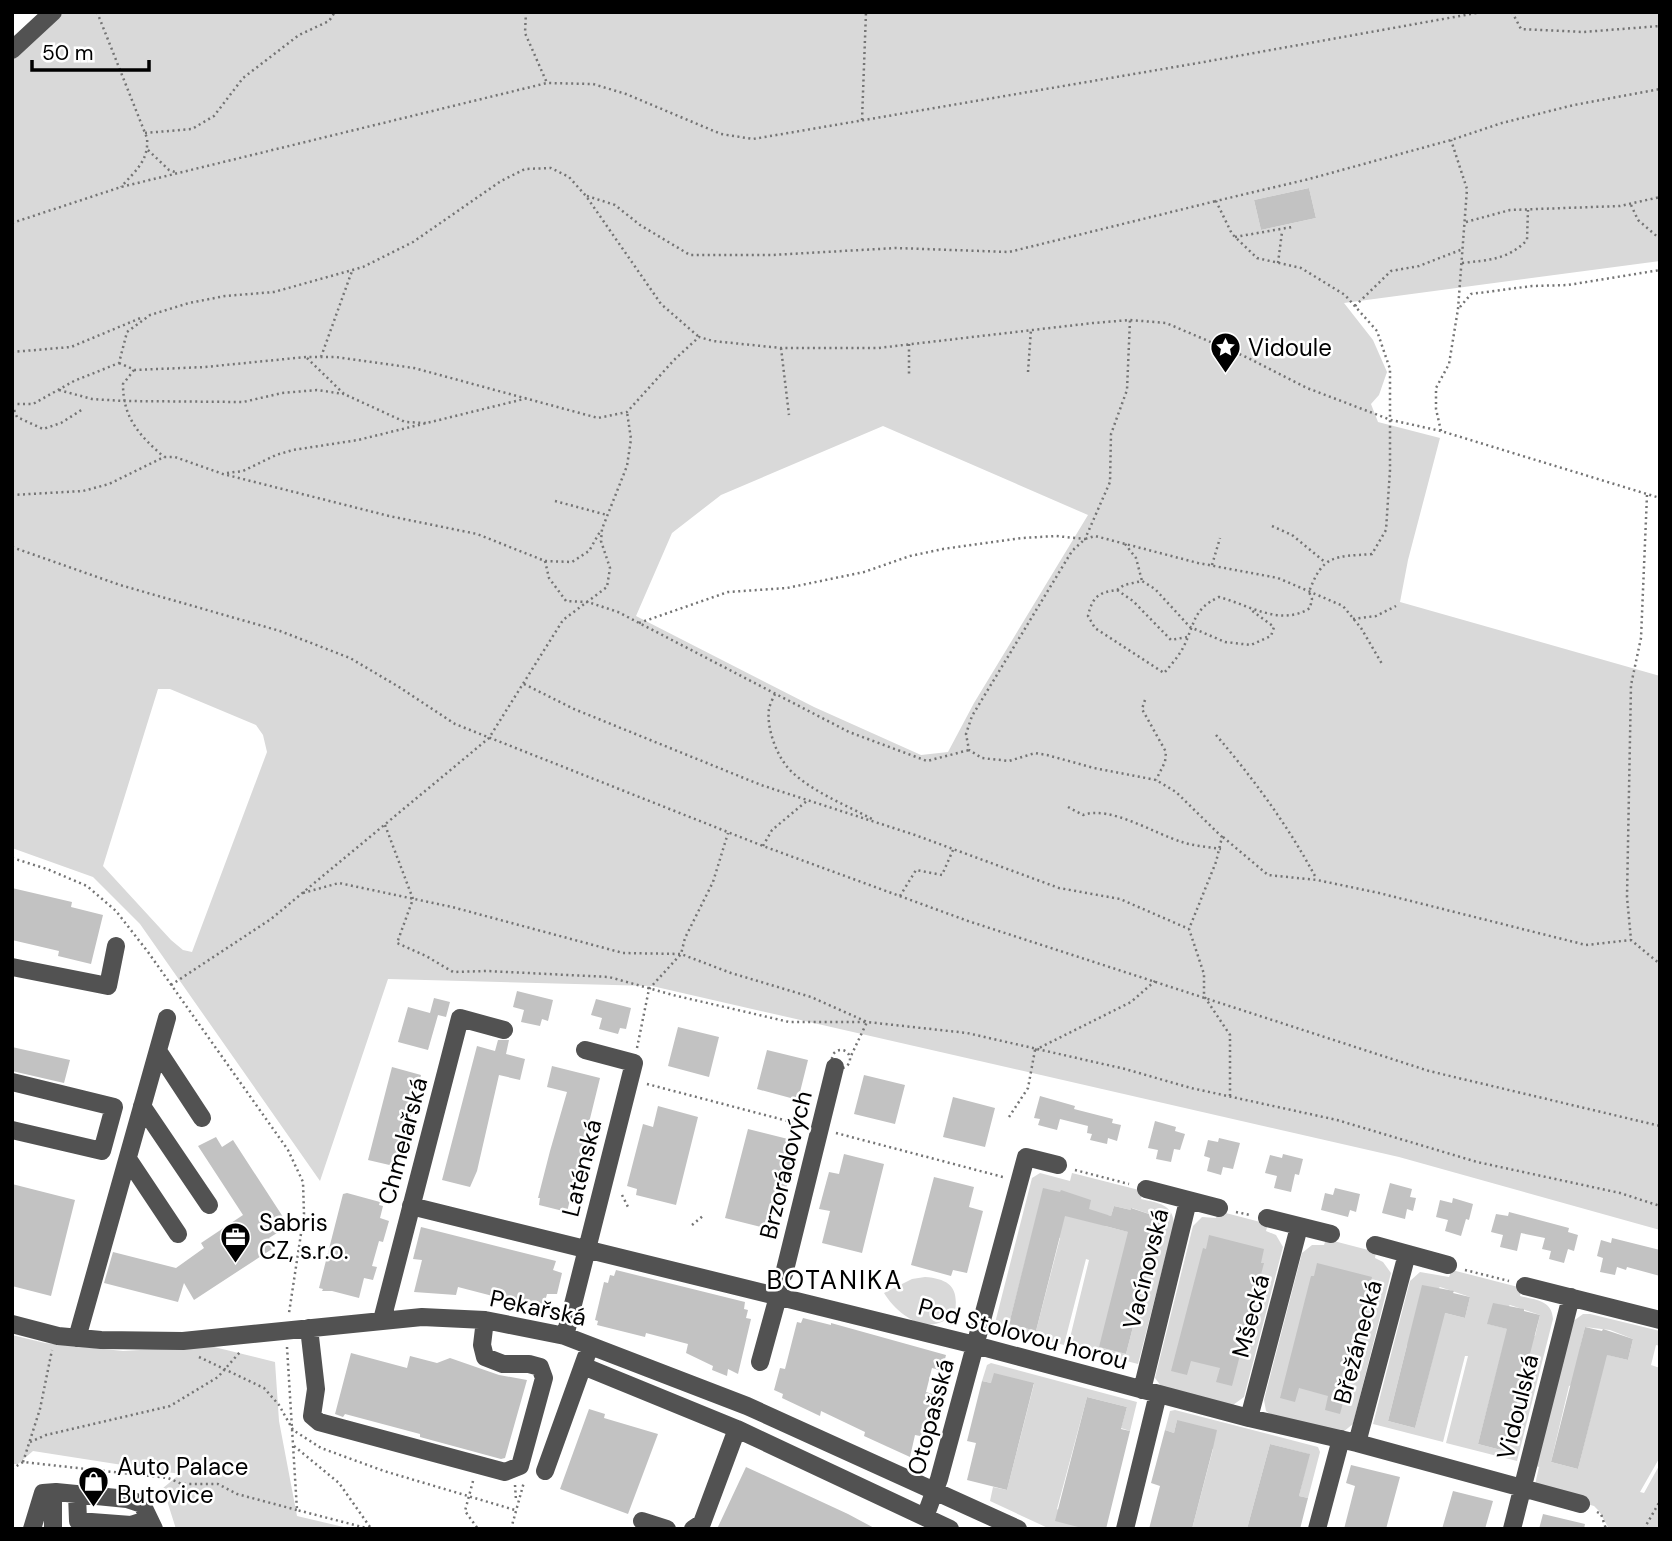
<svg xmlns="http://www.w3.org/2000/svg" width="1672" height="1541" viewBox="0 0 1672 1541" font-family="'DM Sans',sans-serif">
<rect width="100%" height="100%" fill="#fff"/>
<path fill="#d9d9d9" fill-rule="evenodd" d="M41 12H1660V261L1344 303 1373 340 1387 372 1379 395 1371 404 1378 422 1440 438 1408 560 1400 602 1660 676V1230L1399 1157 652 986 388 979 320 1181 140 924 93 877 12 848V40ZM1309 188 1316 218 1261 230 1254 200ZM883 426 1088 515 974 703 948 752 921 755 814 707 636 616 672 533 721 495ZM158 689H170L256 725 263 735 267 752 192 952 183 950 171 940 103 866Z
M1040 1173 1070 1181 1072 1173 1143 1191 1141 1199C1158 1203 1173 1204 1174 1224L1138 1364 1068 1346 1089 1260 1086 1259 1064 1345 994 1327 1032 1178ZM1114 1206 1131 1210 1132 1208 1161 1218 1156 1239 1105 1226 1107 1215 1111 1216ZM1033 1231 1060 1238 1036 1331 1009 1324ZM1150 1261 1126 1354 1099 1347Z
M1218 1211 1268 1224 1266 1231 1276 1235 1283 1247 1244 1397 1233 1405 1161 1386 1155 1378 1193 1226 1202 1217 1216 1218Z
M1326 1239 1376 1252 1375 1258 1383 1262 1391 1273 1353 1424 1343 1432 1271 1415 1266 1411 1264 1400 1302 1253 1312 1245H1324Z
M1452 1270 1522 1288 1520 1296C1536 1300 1552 1300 1553 1319L1517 1461 1446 1443 1468 1356H1465L1443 1442 1373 1424 1410 1281 1420 1272 1449 1277ZM1440 1287 1470 1297 1465 1318 1417 1306ZM1510 1305 1540 1315 1535 1336 1488 1324ZM1439 1334 1415 1428 1388 1421 1407 1345ZM1502 1351 1529 1358 1505 1451 1478 1444Z
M925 1277C949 1279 959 1287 955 1312 931 1339 899 1317 884 1293L912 1279Z
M1583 1314H1590L1660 1331V1346L1656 1345 1651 1365 1660 1368V1457L1640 1492 1644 1493 1660 1464V1529H1609L1599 1511 1594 1506 1534 1489 1539 1467 1536 1466 1572 1322ZM1585 1327 1610 1330 1633 1339 1628 1360 1580 1348ZM1601 1376 1578 1469 1551 1462 1569 1386Z
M12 1335 45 1343 123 1351 210 1346 275 1362 279 1421 297 1516 352 1529H176L163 1488 180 1474 33 1451 18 1464H12Z
M991 1363 1137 1402 1130 1431 1121 1428 1127 1407 1087 1397 1057 1509 1086 1529H1050L990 1501 993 1487 1007 1490 1034 1384 991 1383 982 1381 987 1365Z
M1175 1410 1318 1447 1320 1452 1308 1498 1299 1496 1309 1454 1270 1444 1247 1529H1192L1213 1449 1177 1420 1174 1433 1165 1430 1170 1411Z"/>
<path fill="#c2c2c2" d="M1309 188 1316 218 1261 230 1254 200Z
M12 888 72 902 71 907 103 915 91 964 58 956 59 951 12 940Z
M517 991 553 1000 548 1021 542 1019 540 1026 521 1022 524 1010 513 1007Z
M434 998 450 1002 446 1017 438 1015 428 1050 398 1042 408 1007 430 1013Z
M596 999 631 1008 626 1029 620 1028 618 1034 599 1029 602 1018 591 1015Z
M678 1027 719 1037 709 1077 668 1066Z
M498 1040H509L506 1054 525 1059 520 1080 499 1075 477 1171 470 1187 442 1180 477 1046 495 1051Z
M12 1047 70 1060 64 1083 12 1071Z
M767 1050 808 1060 798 1100 757 1089Z
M552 1066 600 1078 567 1212 539 1205 540 1198H538L550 1151 567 1092 547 1087Z
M392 1067 421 1075 398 1167 368 1160Z
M864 1075 905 1085 895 1124 854 1114Z
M1040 1096 1075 1106 1074 1109 1113 1119 1112 1123 1121 1125 1117 1141 1108 1138 1107 1144 1090 1140 1092 1134 1087 1133 1088 1126 1060 1119 1057 1130 1038 1125 1040 1119 1034 1118Z
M953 1097 995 1108 985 1147 943 1137Z
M658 1106 698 1117 676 1205 636 1195 637 1189 627 1186 643 1124 653 1127Z
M1155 1121 1176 1127 1175 1131 1185 1134 1180 1150 1174 1149 1171 1162 1156 1159 1158 1150 1148 1148Z
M748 1129 788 1139 782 1160 793 1162 783 1200 773 1197 765 1228 725 1218Z
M216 1137 222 1147 233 1140 285 1220 273 1227 277 1233 269 1238 275 1247 194 1300 184 1283 178 1302 104 1283 113 1252 176 1268 204 1248 201 1243 243 1215 198 1146Z
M1219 1138 1240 1143 1233 1169 1223 1167 1221 1175 1207 1171 1210 1158 1204 1156 1208 1140 1218 1142Z
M844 1154 884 1164 862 1253 822 1243 830 1211 819 1209 829 1172 839 1174Z
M1283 1154 1303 1159 1299 1175 1295 1174 1291 1192 1274 1188 1277 1176 1265 1173 1270 1155 1282 1158Z
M934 1177 974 1187 969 1207 983 1211 967 1273 953 1270 951 1276 911 1265Z
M1390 1183 1412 1189 1410 1197 1416 1198 1413 1211 1407 1209 1405 1219 1382 1213Z
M12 1184 75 1200 51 1296 12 1286Z
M1043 1188 1060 1192 1061 1190 1091 1200 1089 1209 1111 1216 1114 1206 1131 1210V1208L1161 1218 1126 1354 1099 1347 1128 1232 1109 1227 1065 1216 1036 1331 1009 1324Z
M1335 1188 1360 1194 1356 1212 1350 1210 1348 1217 1321 1210 1325 1193 1333 1195Z
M347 1193 380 1202 379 1205 383 1206 380 1218 389 1221 383 1242 379 1241 372 1266 377 1267 373 1280 364 1278 359 1298 332 1291H322L323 1289 319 1288 343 1194Z
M1453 1198 1473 1204 1469 1220 1466 1219 1461 1236 1445 1231 1448 1220 1436 1217 1440 1200 1452 1203Z
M1509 1212 1569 1228 1568 1232 1578 1235 1574 1251 1568 1249 1564 1263 1549 1259 1551 1251 1542 1249 1545 1238 1521 1233 1517 1251 1500 1247 1503 1235 1491 1232 1496 1214 1508 1216Z
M421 1227 556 1261 553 1270 562 1273 557 1294H547L543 1309 458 1287 456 1295 414 1292 422 1260 413 1259Z
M1209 1235 1264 1249 1261 1263H1264L1232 1386 1216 1382 1220 1368 1191 1361 1187 1375 1171 1371 1203 1248 1206 1249Z
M1612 1238 1660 1250V1276L1627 1267 1626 1270 1617 1267 1615 1275 1600 1272 1603 1258 1597 1256 1601 1240 1611 1243Z
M1317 1263 1372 1277 1369 1290 1372 1291 1340 1414 1325 1410 1328 1396 1299 1388 1295 1402 1280 1398 1311 1276H1314Z
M616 1270 745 1302 744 1309 748 1310 746 1318 751 1319 738 1374 728 1369 727 1376 712 1370 713 1366 686 1353 688 1344 646 1333 645 1337 597 1325 598 1321 595 1320 604 1282 608 1283 610 1275 614 1276Z
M1422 1285 1454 1291 1453 1293 1470 1297 1465 1318 1445 1313 1415 1428 1388 1421Z
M1493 1303 1524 1309V1311L1540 1315 1505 1451 1478 1444 1507 1329 1487 1324Z
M803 1318 831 1325V1323L946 1355 942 1371 932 1368 926 1392 936 1395 925 1437 915 1435 910 1457 864 1436 865 1432 821 1411 820 1416 782 1398 783 1394 774 1390 780 1368 785 1369 797 1322 801 1323Z
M1585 1327 1602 1331 1603 1329 1633 1339 1628 1360 1607 1355 1578 1469 1551 1462Z
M351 1353 407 1368 410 1356 437 1363 450 1358 499 1375 527 1380 505 1458 501 1459 420 1437V1434L345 1414 343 1417 335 1414Z
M994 1373 1034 1383 1007 1490 967 1480 976 1443 967 1441 982 1381 991 1383Z
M1087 1397 1127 1407 1121 1429 1130 1431 1106 1529H1086L1055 1521Z
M589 1409 605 1414 604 1418 658 1434 628 1514 560 1489Z
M1177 1420 1217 1430 1213 1448 1192 1529H1149L1160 1486 1151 1483 1165 1430 1174 1433Z
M1270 1444 1310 1454 1299 1496 1308 1498 1300 1529H1247Z
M1351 1465 1400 1477 1386 1529H1344L1355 1486 1346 1483Z
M746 1467 848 1514 876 1529H717Z
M1453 1491 1493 1501 1485 1529H1442Z
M1543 1514 1585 1524 1584 1529H1539Z"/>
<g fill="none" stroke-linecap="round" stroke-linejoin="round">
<path stroke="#747474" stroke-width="2.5" stroke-dasharray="2 3.5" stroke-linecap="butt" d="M97 12 147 138C149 161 135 171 121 187
M526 12 525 33 547 83
M1512 12 1521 29 1583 32 1660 26
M862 120 866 12
M145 133 192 129 214 116 243 78 299 35 329 21 335 12
M148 150 169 170 178 173
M587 196 615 205 640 225 690 255H772L896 248 1009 252 1216 201
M1631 205 1638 220 1660 239
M1466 222 1510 210 1620 206 1660 197
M12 223 121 187 547 83 593 84 626 94 721 134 753 139 1204 62 1482 12
M1235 237 1292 227
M1278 263 1282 232
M1462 263C1488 260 1508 260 1527 240L1528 210
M1355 306 1391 271 1419 266 1463 249
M1460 307 1471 294 1532 286 1568 285 1660 270
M909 344V375
M781 348 789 415
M12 352 71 347 143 317
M321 357 352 271
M307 358 344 394 405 422 426 423
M119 363 135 370 205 367 306 357H336L414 368 598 418 627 412 674 360 699 337 713 341 781 348H878L1093 323 1130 320 1166 323 1246 357 1307 388 1391 420 1441 431 1660 498
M134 370 123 384C123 418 139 435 164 457
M1028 372 1031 329
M59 390 92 399 123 401 243 402 282 393 317 390 344 394
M12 404H33L74 381 119 363 127 332 150 315 189 303 225 296 274 292 363 267 413 242 501 181 525 169 551 168 569 177 586 196 661 304 699 337
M12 405 17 417 43 429 61 423 83 409
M1441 431 1436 409V388L1449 364 1458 309 1467 189 1451 140
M227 473 243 471 276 455 293 450 358 440 528 398
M12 495 83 491 109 484 164 457H175L223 474 389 516 477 534 545 561 572 562 589 551 601 530
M1647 495 1641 638 1631 685 1627 897 1631 940 1660 964
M555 501 607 515
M1272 526 1292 535 1326 563
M1125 544 1136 558 1142 581
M12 547 120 585 280 631 350 658 399 687 455 724 763 846 968 921 1429 1071 1660 1126
M545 561 549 578 566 601 588 602 618 612 849 732 927 761 969 750
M1212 565 1220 538
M1117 590 1124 585 1142 581 1155 589 1190 627 1225 642 1251 645 1271 636 1274 627 1251 610
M1353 619 1376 616 1396 606
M639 623 728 592 787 588 864 572 910 556 943 549 1022 538 1056 536 1085 539 1110 482 1111 434 1127 390 1130 320
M1187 637 1171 640 1133 601 1117 590C1098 592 1092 598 1088 616L1095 628 1164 673C1171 665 1179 656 1184 646 1195 623 1193 609 1219 597 1249 605 1281 627 1310 608L1312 599 1309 592C1323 553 1336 557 1372 554L1386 530 1390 470V369L1377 331 1345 295 1301 268 1257 258 1232 234 1216 201 1309 179 1451 140 1502 123 1574 105 1660 89
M524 684 574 709 761 785 915 835 1059 888 1120 899 1189 929
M775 694C773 698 770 704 769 709 766 729 778 760 793 773 815 793 846 805 872 819
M1145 700 1142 709 1166 752 1165 762 1156 780
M1216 735C1253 778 1289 827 1316 878
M1068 807 1083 815C1110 805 1155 834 1182 842 1194 846 1208 847 1221 849
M385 825 413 899 397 943 426 956 453 972 487 971 609 977 673 995 789 1022H867L850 1058
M1223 837 1268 875 1317 880 1379 893 1586 945 1631 940
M763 846 772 830 808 800
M12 858 47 869 87 886 116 911 148 952 288 1150 303 1182 304 1214 289 1313
M303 893 339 883 452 907 623 953 681 954 731 973 811 997 867 1022 967 1033 1125 1069 1191 1088 1337 1120 1477 1162 1620 1193 1660 1206
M900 896 916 870 942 875 953 850
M171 985 271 919 489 738 563 620 607 587 610 568 601 541 602 529 627 466 631 439 627 412
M637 1048 649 989 681 954 685 938 713 882 728 833
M832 1059a9 9 0 1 1 18 0a9 9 0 1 1-18 0Z
M1035 1050 1131 1002 1155 981
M647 1084 803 1125
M1230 1096V1035L1204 996V974L1189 929 1216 862 1222 837 1176 792 1156 780 1094 768 1047 755 1035 753 1009 761 982 758 969 750 966 734 972 716 1072 551 1085 539 1095 536 1198 563 1278 578 1343 606 1361 628 1382 664
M1009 1117 1028 1088 1035 1050
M836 1133 1003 1177
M1075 1170 1129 1184
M622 1195 629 1209
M1236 1212 1250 1215
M692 1225 704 1215
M1465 1270 1509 1281
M287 1347 297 1510 370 1529
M199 1357 264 1388 279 1405 293 1430 321 1448 384 1471 515 1510
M30 1442 46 1435 170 1406 218 1377 240 1352
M294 1446 339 1483 370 1527
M23 1462 40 1409 52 1350
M12 1469 23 1462 168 1478 182 1484H218L237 1494 297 1510
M473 1481 465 1511 478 1529
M515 1485 516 1500
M1597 1512 1601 1514 1606 1529
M511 1529 524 1482
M1644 1529 1660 1501"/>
<path stroke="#525252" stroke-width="18" d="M12 50 53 12
M12 967 108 986 116 946
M158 1051 202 1118
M12 1082 114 1107 102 1151 12 1130
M142 1106 209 1205
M128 1159 178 1234
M1146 1189 1219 1208
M411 1206 975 1345 1249 1418 1357 1443 1581 1504
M1267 1218 1331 1234
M1375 1245 1448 1265
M784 1274 835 1067
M1525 1286 1660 1320
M382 1320 460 1018 504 1030
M12 1324 58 1336 101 1340 183 1341 422 1317 485 1320 565 1336 747 1406 1018 1529
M309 1328 316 1389 312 1416 319 1422 505 1472 520 1466 544 1378 540 1367 529 1364H503L485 1357 482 1345 485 1320
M565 1336 634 1063 585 1050
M77 1338 167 1018
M760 1362 779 1293
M583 1366 737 1429 950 1529
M1142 1390 1188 1201
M1249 1418 1299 1227
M1357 1443 1407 1254
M545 1471 586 1357
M77 1494 78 1521 131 1525 149 1519
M925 1517 939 1479 1026 1157 1058 1165
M642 1521 667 1529
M32 1529 43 1493 56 1492
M53 1529V1500L56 1492 127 1499 142 1504 154 1529
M693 1529 702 1523 737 1429
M1125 1529 1158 1394
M1317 1529 1341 1439
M1512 1529 1571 1297"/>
</g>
<defs>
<symbol id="sight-pin" viewBox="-11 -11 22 30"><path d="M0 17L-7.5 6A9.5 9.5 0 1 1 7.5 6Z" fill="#000" stroke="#fff"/><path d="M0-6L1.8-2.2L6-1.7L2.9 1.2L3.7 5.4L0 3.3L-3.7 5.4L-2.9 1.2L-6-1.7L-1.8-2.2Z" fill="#fff"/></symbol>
<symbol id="office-pin" viewBox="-11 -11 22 30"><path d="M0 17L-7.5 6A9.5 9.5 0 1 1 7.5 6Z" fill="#000" stroke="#fff"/><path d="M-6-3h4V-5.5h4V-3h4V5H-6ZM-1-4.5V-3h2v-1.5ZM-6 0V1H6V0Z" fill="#fff"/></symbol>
<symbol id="shop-pin" viewBox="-11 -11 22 30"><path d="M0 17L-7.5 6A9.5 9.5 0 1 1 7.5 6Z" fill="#000" stroke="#fff"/><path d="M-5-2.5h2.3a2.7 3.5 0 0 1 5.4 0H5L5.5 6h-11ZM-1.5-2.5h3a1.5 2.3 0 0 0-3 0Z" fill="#fff"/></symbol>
</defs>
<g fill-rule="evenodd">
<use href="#sight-pin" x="1208" y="330" width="35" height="47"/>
<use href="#office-pin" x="218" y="1220" width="35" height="47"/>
<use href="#shop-pin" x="76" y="1464" width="35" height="47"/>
</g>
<g text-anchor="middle" stroke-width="5" stroke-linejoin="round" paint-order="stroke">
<g font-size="24" fill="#000" stroke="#fff" text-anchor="start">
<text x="1248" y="356">Vidoule</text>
<text x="259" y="1231">Sabris<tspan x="259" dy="28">CZ, s.r.o.</tspan></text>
<text x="117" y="1475">Auto Palace<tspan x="117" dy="28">Butovice</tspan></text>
</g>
<g font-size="24" fill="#000" stroke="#fff">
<text transform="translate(403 1141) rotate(-75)" y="8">Chmelařská</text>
<text transform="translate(786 1165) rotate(-76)" y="8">Brzorádových</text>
<text transform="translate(582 1168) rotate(-76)" y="8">Laténská</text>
<text transform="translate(1146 1269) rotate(-76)" y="8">Vacínovská</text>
<text transform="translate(538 1308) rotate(12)" y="8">Pekařská</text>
<text transform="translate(1251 1316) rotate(-75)" y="8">Mšecká</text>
<text transform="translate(1023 1334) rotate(15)" y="8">Pod Stolovou horou</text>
<text transform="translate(1358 1342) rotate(-75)" y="8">Břežánecká</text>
<text transform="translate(1518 1407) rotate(-76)" y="8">Vidoulská</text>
<text transform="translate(931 1417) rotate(-75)" y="8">Otopašská</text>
</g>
<g font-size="26" letter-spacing="2" fill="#000" stroke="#fff">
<text x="835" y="1289">BOTANIKA</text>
</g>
</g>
<rect width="1672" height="1541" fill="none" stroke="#000000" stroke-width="28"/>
<path d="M32 60v10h117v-10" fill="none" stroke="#000000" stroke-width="3.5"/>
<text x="42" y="60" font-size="21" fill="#000000" stroke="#ffffff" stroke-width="5" paint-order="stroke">50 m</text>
</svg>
